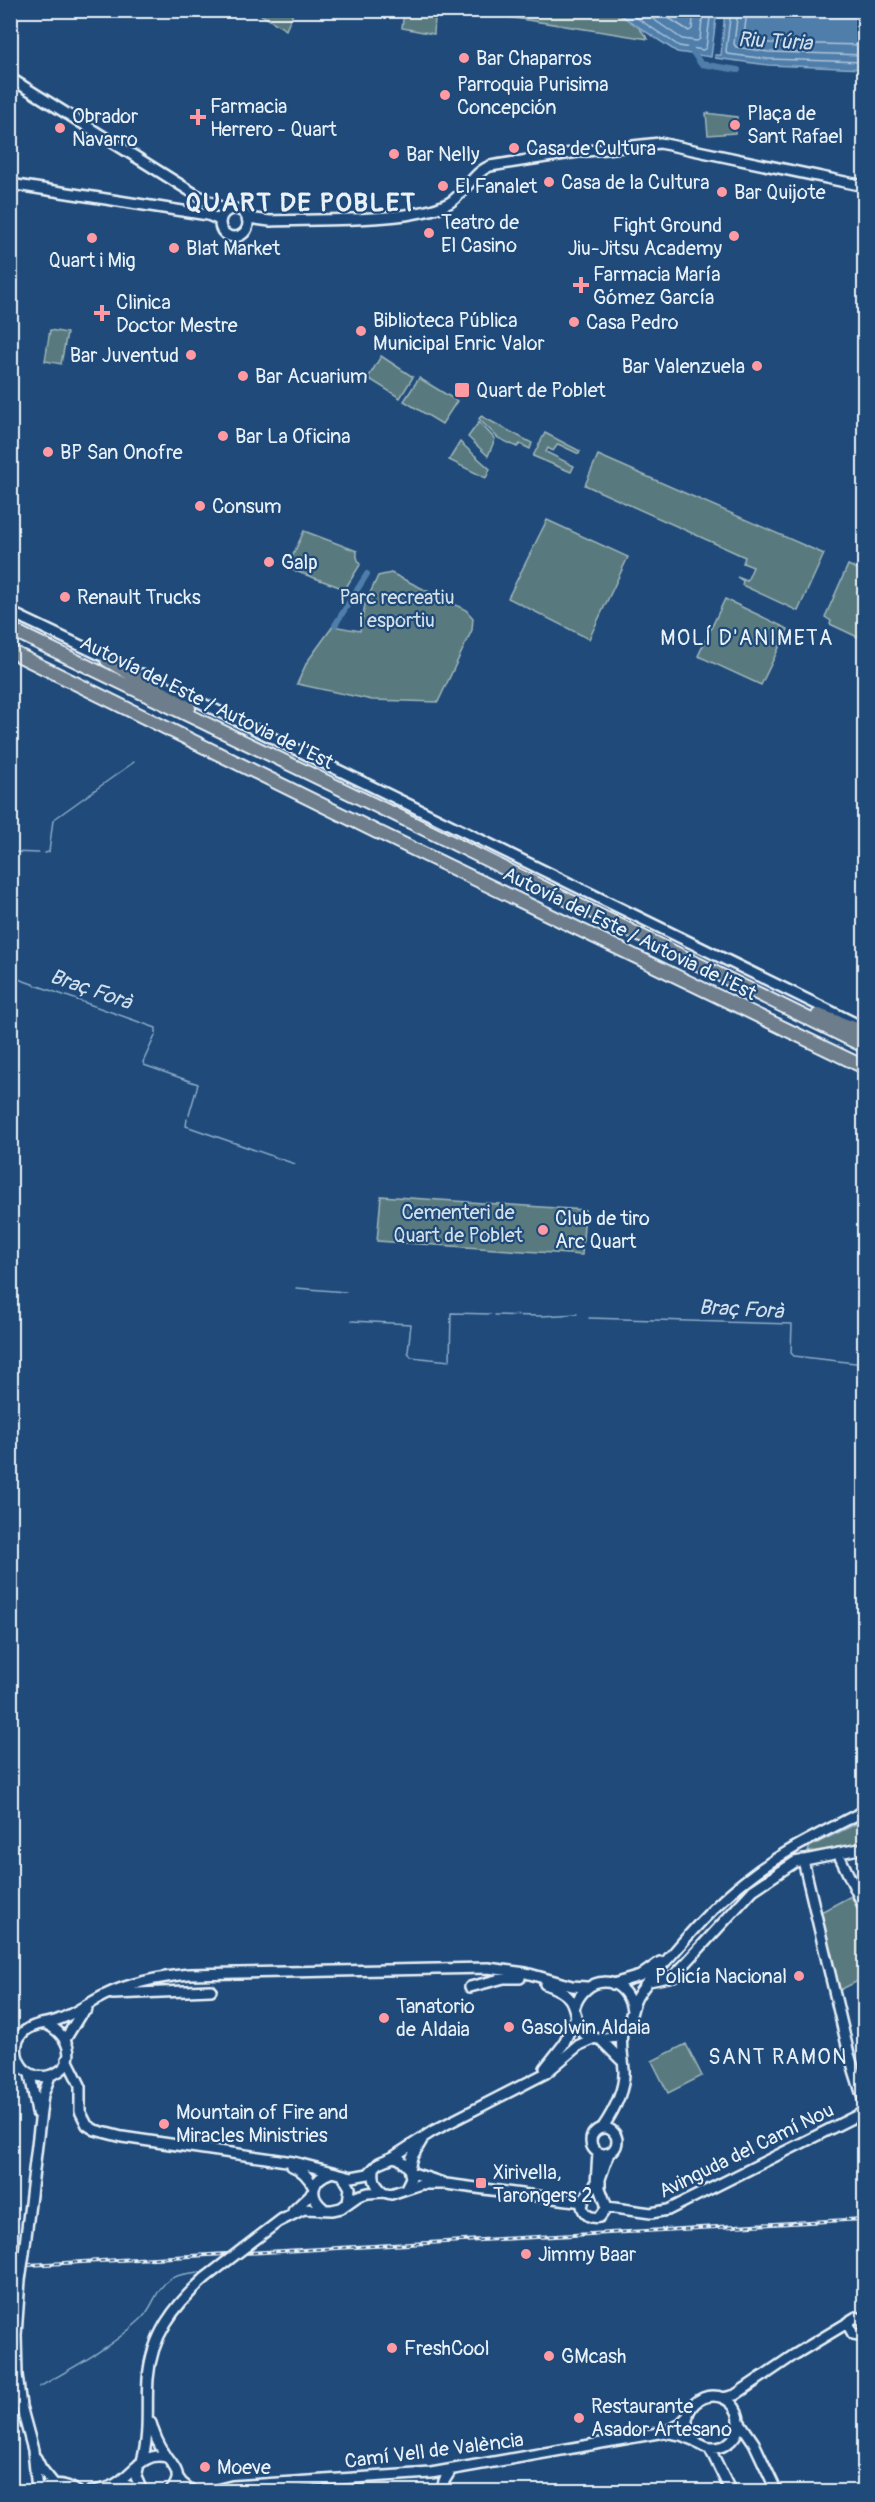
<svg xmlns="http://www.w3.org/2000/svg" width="875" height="2502" viewBox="0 0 875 2502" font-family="Pangolin,sans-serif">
<rect width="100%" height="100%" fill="#1f4a7a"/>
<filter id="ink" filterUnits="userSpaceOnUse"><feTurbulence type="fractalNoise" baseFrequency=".0167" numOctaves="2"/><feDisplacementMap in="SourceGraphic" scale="12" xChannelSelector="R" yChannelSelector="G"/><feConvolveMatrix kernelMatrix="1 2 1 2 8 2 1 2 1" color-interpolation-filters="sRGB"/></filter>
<g filter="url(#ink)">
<path fill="#597a7e" stroke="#a0b6bb" stroke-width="1.5" d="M255 11H294L286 30Z
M404 11 435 17 434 34 402 28Z
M470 11H617L635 23 648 39Z
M706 113 737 117 735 133 708 135Z
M50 330 67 333 61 364 45 361Z
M381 356 413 377 400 398 368 378Z
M419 378 457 401 442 424 404 401Z
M481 416 532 443 530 449 520 444 517 447 498 438 479 419Z
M479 422 495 439 488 456 468 437Z
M545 433 580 451 579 454 558 444 553 451 548 448 546 452 574 466 571 472 533 456Z
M460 442 490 469 486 478 449 460Z
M598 455 824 554 798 611 742 585 743 581 737 577 747 581 753 567 743 563 745 557 585 485Z
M547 520 628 557 589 639 508 598Z
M304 531 357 551V557L360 565 345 589 287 568Z
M848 565 864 572V640L830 624 831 621 825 617Z
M391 573 466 610 473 618 472 630 438 702 372 700 297 684 307 662 333 626 360 631 365 604 378 576Z
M725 599 788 629 761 685 698 656Z
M381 1196 585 1210 582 1255 377 1241Z
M864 1819V1844L808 1852 810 1846Z
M851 1896 864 1923V1978L840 1990 821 1912Z
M686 2044 702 2076 668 2093 652 2061Z"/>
<path fill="#507eaa" stroke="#8dacc9" stroke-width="1.5" d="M614 11H717L711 57 677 52Z
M725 11H864V69L768 65 715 58V55H721Z"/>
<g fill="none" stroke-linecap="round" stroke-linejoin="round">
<path stroke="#abc3d9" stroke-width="1.5" d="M625 10 679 46 703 50 706 48 711 10
M640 10 682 39 697 41 700 39 703 10
M656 10 689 31 692 29 694 10
M731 10 726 51 727 54 768 59 864 62
M738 10 734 44 736 47 769 52 864 55
M747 10 744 37 746 39 770 43 864 45"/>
<path stroke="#8dacc9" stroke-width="1.5" d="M10 852 39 853
M45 853 49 852 53 820 134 762
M10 976 156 1028V1034
M155 1036 143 1062 144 1065 198 1084 189 1115
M187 1119 186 1126 295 1164
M296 1288 346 1292
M495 1315 542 1316 577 1314
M589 1318 792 1324 791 1353 794 1356 864 1364
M352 1321 411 1324 408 1352 411 1357 450 1361 451 1313 490 1314
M805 1849 864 1820
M39 2387C74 2367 110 2348 140 2320 153 2309 155 2289 170 2279 180 2273 195 2273 207 2271"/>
<path stroke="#507eaa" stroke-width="6" d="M462 14 464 10
M690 48 701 64 738 70
M335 625 367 574"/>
<defs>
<path id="secondary" d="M10 78 195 194 226 210
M10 184 208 215 220 220
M220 223a14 14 0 1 1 28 0a14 14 0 1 1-28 0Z
M248 218 270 221C314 219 412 223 449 203 465 194 472 173 490 166L578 152 660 143 864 186
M10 612 113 661
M142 674 857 1024
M838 1853 864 1907
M803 1860 849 2054 864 2102
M649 1981 674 1976 753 1890 795 1862 864 1848
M545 1984C553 1987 563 1991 569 1998 580 2012 571 2036 598 2039 607 2040 617 2037 623 2031 632 2021 631 2008 637 1997 647 1980 662 1966 675 1951 696 1926 720 1900 746 1880 782 1851 824 1832 864 1811
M613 1984 640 1976 660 1962
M470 1987 504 1978H520
M113 1994 211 1990
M574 2009C584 1974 625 1972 632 2010
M46 2024C70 2034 80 2066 51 2075 19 2086 1 2037 34 2026 42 2023 51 2023 60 2019 76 2013 90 2002 105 1995 132 1982 159 1977 189 1974L488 1968 526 1973 572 1986 586 1987
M66 2038 80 2015 87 2009
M600 2039 621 2060
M67 2059 80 2085V2111L87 2125 95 2130 122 2137 293 2162 352 2177 368 2174 379 2163 393 2157 400 2159 409 2168 411 2178 406 2188
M545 2068 563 2045 575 2019
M30 2074 37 2113
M603 2127C613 2112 625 2089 624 2070 623 2055 620 2047 622 2032
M591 2141a13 13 0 1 1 26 0a13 13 0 1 1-26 0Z
M598 2153 596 2184 585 2197 582 2206C584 2215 591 2219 600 2217L607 2207 600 2188V2179L609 2153
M393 2157 433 2131 546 2073 579 2045 595 2038
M292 2166C303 2170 309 2177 314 2188
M409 2168 412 2157 422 2140
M374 2170C373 2180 375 2185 383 2192
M410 2172 446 2184 583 2202
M343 2176 350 2188 348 2202
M607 2207 651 2213 668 2210 864 2112
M323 2208C308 2196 312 2179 330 2173
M293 2211 313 2192
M278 2222 304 2209 332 2210 341 2208 358 2196 368 2193 383 2192 391 2194 421 2184H446
M257 2238 282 2219
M24 2253 43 2095 50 2076
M20 2280 16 2335 17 2375 21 2406 33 2450 37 2490
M864 2321 856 2317 851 2320 848 2325 853 2334 859 2335 864 2331
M687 2422a26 26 0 1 1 52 0a26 26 0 1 1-52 0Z
M723 2398 735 2395 794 2355 849 2322
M739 2421 754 2443 777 2492
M151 2423C154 2434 158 2444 165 2454 174 2469 185 2473 170 2492
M664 2432 681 2435 693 2440
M710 2449 731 2492
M36 2458 41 2468 54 2484
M142 2461C150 2434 146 2407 148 2379 151 2336 174 2306 205 2278
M139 2464 136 2477 142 2491
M177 2476 182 2483 193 2492
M113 2485H126L143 2491
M442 2491 444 2481 451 2470
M36 2492C50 2482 64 2482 78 2492
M90 2492C98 2490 107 2489 114 2485 133 2475 142 2451 166 2457
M208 2492 232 2486 431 2473 664 2432 679 2425 688 2416"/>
<path id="highway" d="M10 629 387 811
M10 651 377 832
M107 660 189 708
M390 812 864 1046
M380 833 864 1067
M818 1015 864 1032"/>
</defs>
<use href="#secondary" stroke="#e8f1f8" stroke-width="14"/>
<use href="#highway" stroke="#e8f1f8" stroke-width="16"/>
<use href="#secondary" stroke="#1f4a7a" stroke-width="9"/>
<use href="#highway" stroke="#6d7d8c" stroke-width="12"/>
<defs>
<path id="rail" d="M10 2266 864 2219"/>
</defs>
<use href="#rail" stroke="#e8f1f8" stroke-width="4"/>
<use href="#rail" stroke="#1f4a7a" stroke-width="1.5" stroke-dasharray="4.5" stroke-linecap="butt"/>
<defs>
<path id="secondary-bridge" d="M205 2278 257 2238
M20 2280 24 2253"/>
</defs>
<use href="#secondary-bridge" stroke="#e8f1f8" stroke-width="14" stroke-linecap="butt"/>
<use href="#secondary-bridge" stroke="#1f4a7a" stroke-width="9"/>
</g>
</g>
<g fill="#ff9aa2" stroke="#1f4a7a" stroke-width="2">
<circle cx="464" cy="58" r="6"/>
<circle cx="445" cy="95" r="6"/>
<path d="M195 108h6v6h6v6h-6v6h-6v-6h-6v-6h6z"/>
<circle cx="735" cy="125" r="6"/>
<circle cx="60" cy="128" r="6"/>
<circle cx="514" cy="148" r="6"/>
<circle cx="394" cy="154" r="6"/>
<circle cx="549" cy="182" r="6"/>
<circle cx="443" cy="186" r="6"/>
<circle cx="722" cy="192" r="6"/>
<circle cx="429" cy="233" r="6"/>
<circle cx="734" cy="236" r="6"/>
<circle cx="92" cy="238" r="6"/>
<circle cx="174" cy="248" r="6"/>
<path d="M578 276h6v6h6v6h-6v6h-6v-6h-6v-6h6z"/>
<path d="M99 304h6v6h6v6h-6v6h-6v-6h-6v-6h6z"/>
<circle cx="574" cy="322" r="6"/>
<circle cx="361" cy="331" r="6"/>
<circle cx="191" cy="355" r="6"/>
<circle cx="757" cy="366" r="6"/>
<circle cx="243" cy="376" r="6"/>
<rect x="454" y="382" width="16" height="16" rx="3"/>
<circle cx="223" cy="436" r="6"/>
<circle cx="48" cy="452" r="6"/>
<circle cx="200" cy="506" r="6"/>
<circle cx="269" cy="562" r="6"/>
<circle cx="65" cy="597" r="6"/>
<circle cx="543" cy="1230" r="6"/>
<circle cx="799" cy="1976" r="6"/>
<circle cx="384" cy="2018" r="6"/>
<circle cx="509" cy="2027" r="6"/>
<circle cx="164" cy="2124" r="6"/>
<rect x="475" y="2177" width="12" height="12" rx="3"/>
<circle cx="526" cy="2254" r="6"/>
<circle cx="392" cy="2348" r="6"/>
<circle cx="549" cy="2356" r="6"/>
<circle cx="579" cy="2418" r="6"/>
<circle cx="205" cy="2467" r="6"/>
</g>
<g text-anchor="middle" stroke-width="4.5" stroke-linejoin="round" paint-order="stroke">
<g font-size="20" fill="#e8f1f8" stroke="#1f4a7a" text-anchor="start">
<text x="476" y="65">Bar Chaparros</text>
<text x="457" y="91">Parroquia Purisima<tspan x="457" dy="23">Concepción</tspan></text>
<text x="210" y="113">Farmacia<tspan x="210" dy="23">Herrero - Quart</tspan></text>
<text x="747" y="120">Plaça de<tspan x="747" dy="23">Sant Rafael</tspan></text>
<text x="72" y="123">Obrador<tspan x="72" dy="23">Navarro</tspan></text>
<text x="526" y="155">Casa de Cultura</text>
<text x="406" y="161">Bar Nelly</text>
<text x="561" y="189">Casa de la Cultura</text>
<text x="455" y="193">El Fanalet</text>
<text x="734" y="199">Bar Quijote</text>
<text x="441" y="229">Teatro de<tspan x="441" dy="23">El Casino</tspan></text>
<text x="722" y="232" text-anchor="end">Fight Ground<tspan x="722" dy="23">Jiu-Jitsu Academy</tspan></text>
<text x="186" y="255">Blat Market</text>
<text x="92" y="267" text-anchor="middle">Quart i Mig</text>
<text x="593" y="281">Farmacia María<tspan x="593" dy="23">Gómez García</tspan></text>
<text x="116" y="309">Clinica<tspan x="116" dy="23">Doctor Mestre</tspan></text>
<text x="373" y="327">Biblioteca Pública<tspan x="373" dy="23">Municipal Enric Valor</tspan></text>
<text x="586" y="329">Casa Pedro</text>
<text x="179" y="362" text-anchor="end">Bar Juventud</text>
<text x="745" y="373" text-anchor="end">Bar Valenzuela</text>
<text x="255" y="383">Bar Acuarium</text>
<text x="476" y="397">Quart de Poblet</text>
<text x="235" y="443">Bar La Oficina</text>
<text x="60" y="459">BP San Onofre</text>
<text x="212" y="513">Consum</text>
<text x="281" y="569">Galp</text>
<text x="77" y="604">Renault Trucks</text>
<text x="555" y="1225">Club de tiro<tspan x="555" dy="23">Arc Quart</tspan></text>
<text x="787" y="1983" text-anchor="end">Policía Nacional</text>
<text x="396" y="2013">Tanatorio<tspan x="396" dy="23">de Aldaia</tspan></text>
<text x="521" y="2034">Gasolwin Aldaia</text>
<text x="176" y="2119">Mountain of Fire and<tspan x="176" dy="23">Miracles Ministries</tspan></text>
<text x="493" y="2179">Xirivella,<tspan x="493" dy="23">Tarongers 2</tspan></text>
<text x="538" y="2261">Jimmy Baar</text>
<text x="404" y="2355">FreshCool</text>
<text x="561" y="2363">GMcash</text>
<text x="591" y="2413">Restaurante<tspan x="591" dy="23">Asador Artesano</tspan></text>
<text x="217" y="2474">Moeve</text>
</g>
<g font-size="20" fill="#d3dfe6" stroke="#1f4a7a">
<text x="397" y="604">Parc recreatiu<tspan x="397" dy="23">i esportiu</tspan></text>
<text x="458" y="1219">Cementeri de<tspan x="458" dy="23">Quart de Poblet</tspan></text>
</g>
<g font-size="20" fill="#e8f1f8" stroke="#1f4a7a">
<text transform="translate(207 702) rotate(26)" y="7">Autovía del Este / Autovia de l'Est</text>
<text transform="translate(630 933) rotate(26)" y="7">Autovía del Este / Autovia de l'Est</text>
<text transform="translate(746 2150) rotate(-26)" y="7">Avinguda del Camí Nou</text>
<text transform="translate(434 2450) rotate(-7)" y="7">Camí Vell de València</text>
</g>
<g font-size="21" font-style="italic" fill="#d1e0ec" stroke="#1f4a7a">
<text transform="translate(775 41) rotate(3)" y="7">Riu Túria</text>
<text transform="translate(91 989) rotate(19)" y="7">Braç Forà</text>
<text transform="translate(741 1309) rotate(3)" y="7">Braç Forà</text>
</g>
<g font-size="21" letter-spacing="1.5" fill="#e8f1f8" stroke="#1f4a7a">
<text x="747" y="645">MOLÍ D'ANIMETA</text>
<text x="778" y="2064">SANT RAMON</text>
</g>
<g font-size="26" font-weight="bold" letter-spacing="1.5" fill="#e8f1f8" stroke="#1f4a7a">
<text x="301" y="211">QUART DE POBLET</text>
</g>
</g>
<rect width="875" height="2502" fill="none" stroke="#1f4a7a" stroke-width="36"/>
<rect x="18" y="18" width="839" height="2466" fill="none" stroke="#e8f1f8" stroke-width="2" filter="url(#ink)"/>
</svg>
